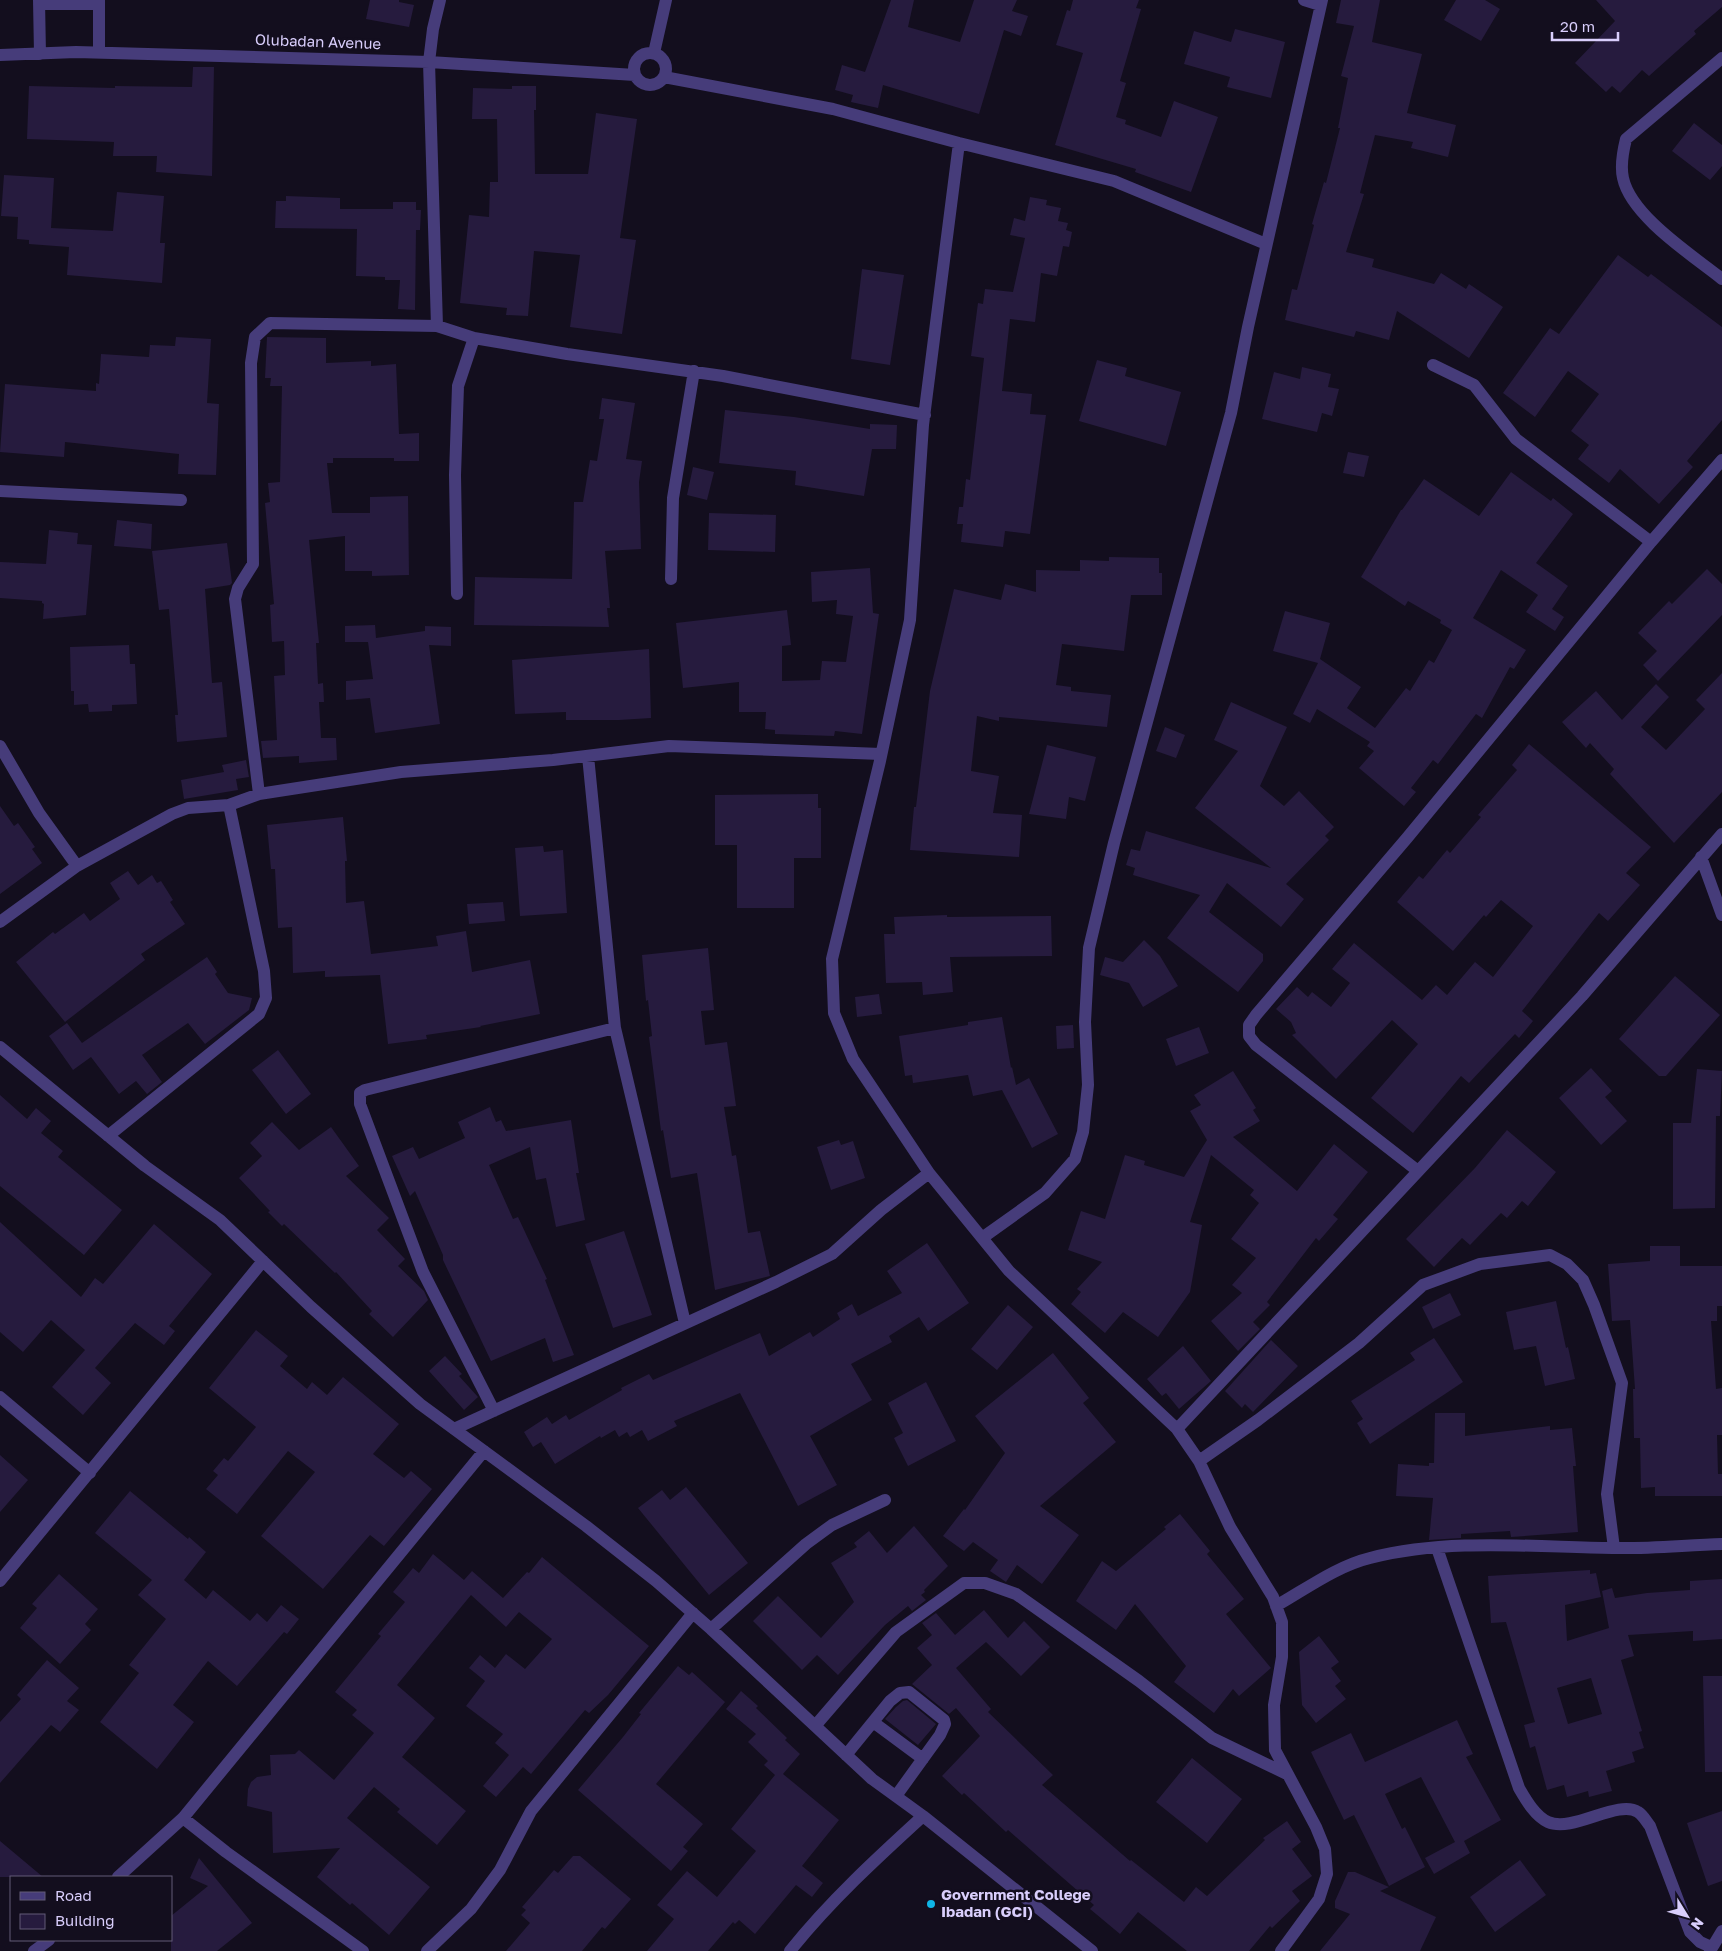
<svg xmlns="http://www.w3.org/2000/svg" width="1722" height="1951" viewBox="0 0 1722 1951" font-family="'Golos Text',sans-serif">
<rect width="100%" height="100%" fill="#130e1e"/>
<path fill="#261b3e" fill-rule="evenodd" d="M370 0H399V2L414 5 409 27 366 19Z
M891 0H914L908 27 960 42 974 0H1017L1012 11 1028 16 1021 36 1004 30 979 114 883 85 878 108 851 102 853 95 835 90 842 65 865 72Z
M1073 0H1139L1136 8 1141 9 1120 81 1126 83 1116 117 1126 120 1125 124 1161 137 1174 101 1218 117 1191 192 1135 172 1136 169 1055 145 1083 53 1056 45 1067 10 1070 11Z
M1341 0H1380L1372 42 1422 54 1407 113 1456 125 1448 157 1411 148 1413 142 1375 135 1360 193 1364 194 1346 252 1374 259 1372 267 1434 284 1441 273 1466 289 1469 284 1503 307 1469 358 1397 311 1389 340 1356 331 1354 337 1285 320 1292 289 1297 290 1314 225 1312 224 1324 182 1326 183 1340 128H1338L1348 78 1341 76 1354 26 1336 23Z
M1456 0H1485L1500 9 1481 41 1444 20Z
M1596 0H1722V7L1694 31 1696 34 1649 76 1642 70 1620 93 1612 86 1606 92 1575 63 1615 21Z
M1235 29 1285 42 1271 98 1227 87 1230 77 1184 64 1194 31 1231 42Z
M193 67H214L212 176 156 172 157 156H113L114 142 27 139 29 86 115 88V86L192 87Z
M512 86H536V110H534L535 174H588L596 113 637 119 620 238 636 240 622 334 570 327 580 255 534 251 528 316 506 315 507 308 460 303 469 215 489 217 490 182H498L497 119H472L473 88 512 89Z
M1694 123 1722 145V166L1710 180 1672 151Z
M4 175 54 178 51 228 113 231 117 192 164 196 160 243H165L162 283 67 275 69 247 29 244V240L17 239 18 217 1 216Z
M286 196 340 198V209H393V202H416V210H421L420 230H416L415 310 398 309 400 280H385V277L356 276 357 229 275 228 276 201H286Z
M1030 197 1047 200 1046 205 1061 208 1058 221 1068 223 1066 230 1072 232 1069 247 1063 246 1057 276 1041 273 1035 322 1010 319 1002 391 1032 394 1030 414 1046 415 1030 534 1005 531 1003 547 961 542 963 524H957L959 507H963L966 479 970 480 984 358 971 356 978 303 983 304 985 289 1013 292 1025 238 1010 235 1014 218 1025 221Z
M1618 255 1648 277 1651 274 1722 327V420L1687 461 1693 467 1659 504 1620 469 1609 483 1578 459 1589 445 1571 431 1599 394 1568 371 1535 417 1503 393 1550 328 1559 334Z
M862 269 904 275 890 365 851 359Z
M176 337 211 339 207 403 219 404 216 475 178 474 179 454 65 442 64 457 0 452 5 384 96 391V383L99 384 101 354 149 357 150 345 175 346Z
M267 337 326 338V363L371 361V366L396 364 399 434 419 433V461H394V458H333V463H327L332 513H370V497L408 496 409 575 372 576V571H345V536L309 540 319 643H316L318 684 323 683 324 702H319L321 738H336L337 760 299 763V756L263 758 261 741 277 740 274 676 285 675 284 641 272 642 270 605 274 604 265 503 270 502 268 483 280 482 282 386H270L271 378H265Z
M1097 360 1127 368 1125 376 1181 392 1166 446 1079 421Z
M1302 367 1331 374 1328 387 1339 389 1332 416 1322 413 1317 432 1262 419 1274 372 1300 379Z
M602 398 635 403 626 459 642 461 639 482 641 549 605 551 610 608H607L609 627 474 625 475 577 572 579 574 502H583L590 460 597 461 604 419H599Z
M725 410 794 417 870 429V424L897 425 896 449H872L864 496 795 485 796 471 719 463Z
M1348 452 1369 456 1364 477 1343 473Z
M693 467 714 472 707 500 687 495Z
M1511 472 1551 501 1553 498 1573 514 1536 563 1568 586 1552 609 1564 617 1555 631 1526 612 1538 595 1501 570 1473 618 1526 650 1514 669 1510 667 1482 718 1476 714 1438 764 1433 760 1411 788 1416 792 1404 806 1359 768 1374 751 1367 746 1370 742 1317 709 1310 723 1293 714 1318 663 1273 651 1285 611 1330 623 1320 659 1361 687 1347 708 1375 728 1406 688 1410 691 1429 660 1434 663 1452 630 1440 623 1441 620 1408 601 1405 606 1361 577 1401 510H1402L1424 479 1479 516Z
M709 513 776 515 775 552 708 550Z
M117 520 152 524 151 549 114 546Z
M49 530 78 533 77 544 92 545 86 615 43 619 44 604 42 603V601L0 598V562L46 564Z
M227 543 232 583 230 585 205 589 212 683 222 682 227 737 177 742 175 715H178L169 609 159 610 152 551Z
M1109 557 1159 558V573H1162V595H1131L1124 651 1062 644 1056 685 1071 687V691L1111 695 1107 727 999 717V721L977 716 971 771 999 776 993 813 1022 815 1019 857 910 850 914 807H916L930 691 954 589 1001 600 1005 584 1036 592V570L1080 571V560L1109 561Z
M870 568 873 613 879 614 862 734 835 731 834 736 775 734V730L765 729 766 712H739V682L683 688 676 623 787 610 791 645 782 646V681L820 680 822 661 846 662 853 616 836 614 837 600 812 602 811 572Z
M1707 569 1722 584V615L1658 681 1643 665 1657 651 1638 633 1669 601 1672 604Z
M375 625 376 638 425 631V626L451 627V646L429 645 440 724 375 733 370 698 346 700V681L373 679 368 642H345V626Z
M129 645 130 664H135L137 704 112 705V711L89 712 88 704 74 705V691H71L70 647Z
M649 649 651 718 619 720H566V712L515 714 512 660Z
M1722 673V792L1674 843 1610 774 1614 769 1590 743 1586 748 1562 722 1596 691 1622 720 1656 684 1669 697 1641 727 1666 750 1705 709 1696 700Z
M1231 702 1287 727 1260 786 1284 806 1299 791 1334 827 1325 836 1329 840 1286 884 1304 899 1281 927 1227 883 1209 912 1263 954V961L1238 992 1167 938 1200 895 1133 875 1135 868 1126 865 1131 849 1140 851 1146 831 1271 868 1195 808 1238 751 1214 740Z
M1165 727 1185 735 1176 758 1156 751Z
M1529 744 1651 847 1626 873 1640 885 1608 921 1599 913 1522 1011 1533 1021 1519 1038 1515 1034 1469 1083 1461 1076 1413 1133 1371 1098 1418 1044 1392 1020 1336 1079 1292 1035 1296 1033 1291 1022 1276 1009 1297 987 1308 997 1312 992 1331 1007 1350 983 1332 969 1354 943 1422 1000 1436 985 1447 995 1475 962 1493 977 1533 926 1501 900 1486 917 1484 915 1453 951 1397 902 1419 876 1423 879 1447 850 1450 853 1481 817 1478 815 1517 770 1512 765Z
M1047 745 1096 757 1085 801 1069 797 1066 819 1029 814Z
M246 760 249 777 236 779 238 790 184 799 181 780 224 772 222 765Z
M818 794V808H821V858H794V908H737V845H715V795Z
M0 806 14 826 18 823 35 847 32 849 42 863 0 894Z
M343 817 347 861H345L346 903 364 901 371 954 438 946 436 936 466 931 472 972 530 960 540 1014 480 1026 481 1027 426 1035 427 1039 388 1044 380 975 325 977V971L293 973 292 927 278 928 275 869H271L267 825Z
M543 846 544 852 563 850 567 913 520 916 515 848Z
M128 871 138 885 152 875 157 883 161 881 173 900 170 902 185 924 141 954 145 960 65 1022 16 962 53 932 55 934 84 913 90 921 120 899 110 883Z
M503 902 505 921 469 924 467 904Z
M947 915V917L1051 916 1052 956 950 957 953 992 923 995 922 982 886 983 884 934H895L894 917Z
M1144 940 1160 956 1178 986 1143 1007 1129 983 1100 975 1105 957 1123 962Z
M708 948 714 1010 701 1011 705 1045 727 1042 736 1106 724 1107 732 1156 736 1155 748 1233 760 1231 770 1276 715 1290 697 1173 671 1178 663 1130 661 1131 649 1037 652 1036 648 1000 646 1001 642 955Z
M207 957 217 972 215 974 228 993 252 998 249 1010 205 1044 188 1023 142 1055 162 1082 147 1094 136 1081 119 1094 91 1057 73 1070 49 1036 67 1023 82 1043Z
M1675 976 1720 1015 1666 1076H1659L1619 1039Z
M879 994 882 1014 857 1017 855 997Z
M1002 1017 1011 1068 1012 1067 1016 1085 1029 1078 1058 1134 1032 1148 1002 1090 973 1096 968 1075 913 1083 912 1075 905 1076 899 1036 968 1025V1022Z
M1073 1025 1074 1048 1057 1049 1056 1026Z
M1199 1027 1209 1053 1176 1066 1166 1039Z
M278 1050 311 1094 286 1114 252 1070Z
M1591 1068 1612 1091 1605 1097 1627 1121 1601 1145 1559 1098Z
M1697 1069 1722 1071 1720 1116H1716L1715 1208 1673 1209V1123H1691Z
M1233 1071 1256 1108 1253 1110 1260 1121 1233 1137 1297 1191 1334 1144 1368 1172 1333 1215 1338 1219 1319 1241 1316 1238 1267 1302 1270 1305 1253 1322 1260 1329 1238 1351 1211 1321 1242 1293 1232 1285 1256 1258 1231 1239 1259 1203 1250 1195 1254 1190 1211 1155 1190 1222 1202 1225 1190 1292 1158 1337 1123 1312 1105 1333 1071 1304 1081 1292 1077 1289 1102 1262 1068 1250 1081 1211 1105 1219 1125 1155 1145 1161 1144 1165 1184 1177 1207 1140 1190 1111 1201 1105 1194 1095Z
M0 1095 27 1119 36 1108 51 1121 41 1133 63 1151 58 1157 122 1210 84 1255 0 1186Z
M490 1107 496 1122 501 1120 506 1131 571 1120 579 1173H576L585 1220 556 1227 546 1178 536 1180 530 1147 489 1165 513 1219 518 1217 547 1279 545 1280 574 1355 553 1362 545 1338 491 1361 443 1260V1255L415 1191 410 1196 392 1156 413 1147 419 1159 465 1138 458 1122Z
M272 1122 299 1150 331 1127 359 1166 346 1176 389 1218 377 1230 405 1259 398 1266 424 1291 428 1300 393 1337 369 1314 372 1311 336 1272 335 1273 284 1224 282 1226 268 1212 270 1211 239 1178 262 1156 250 1143Z
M1507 1130 1556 1172 1528 1206 1522 1201 1507 1218 1501 1213 1470 1245 1462 1238 1434 1267 1406 1239 1475 1168Z
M839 1140 841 1145 853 1141 865 1178 831 1190 817 1147Z
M0 1222 81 1297 95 1278 103 1284 154 1224 212 1274 169 1326 175 1331 164 1345 135 1323 95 1368 111 1383 83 1415 52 1387 85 1350 51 1320 23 1352 0 1332Z
M624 1231 652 1315 613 1328 585 1244Z
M927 1243 969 1303 928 1331 919 1317 889 1336 892 1342 851 1364 872 1400 810 1436 837 1485 798 1506 740 1393 674 1421 677 1426 648 1441 642 1430 630 1437 627 1432 619 1437 615 1430 601 1438 600 1436 555 1464 541 1442 533 1447 524 1432 547 1417 552 1424 566 1415 569 1420 622 1390 621 1388 649 1374 653 1380 760 1333 769 1356 810 1332 813 1337 840 1319 837 1313 852 1304 858 1316 902 1293 887 1271Z
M1650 1246H1680V1266H1722V1306H1717V1321H1711L1716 1389 1722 1388V1435H1717L1718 1474H1722V1496H1655V1487L1641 1488 1640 1438H1634L1633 1389H1635L1630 1320 1612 1321 1608 1264 1650 1261Z
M1450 1293 1461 1315 1433 1329 1422 1307Z
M1556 1301 1566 1348 1568 1347 1575 1379 1545 1386 1536 1346 1514 1350 1506 1312Z
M1008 1305 1033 1327 997 1370 971 1349Z
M256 1330 288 1356 280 1366 307 1389 312 1382 327 1395 343 1377 399 1424 373 1454 404 1478 411 1471 432 1489 384 1546 370 1535 323 1589 261 1536 315 1472 288 1451 237 1514 206 1489 218 1475 213 1471 224 1458 228 1461 256 1427 209 1388Z
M1434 1338 1463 1382 1370 1444 1357 1423 1363 1419 1351 1401 1415 1360 1410 1353Z
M1271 1340 1298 1366 1253 1412 1245 1404 1242 1408 1225 1391Z
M1183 1346 1211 1381 1179 1409 1166 1393 1162 1396 1147 1379Z
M1053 1353 1089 1398 1083 1403 1116 1442 1040 1506 1079 1535 1042 1584 1017 1565 1006 1582 990 1571 998 1560 973 1542 964 1551 943 1536 964 1509 965 1510 1005 1453 975 1416Z
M445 1356 462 1374 459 1376 478 1397 464 1410 429 1371Z
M926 1382 956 1441 908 1466 894 1438 903 1433 888 1403Z
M1435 1413H1465V1436L1550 1426V1430L1572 1428 1576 1466H1573L1578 1532 1511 1537 1510 1531 1461 1534V1538L1429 1540 1433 1498 1396 1496 1398 1464 1429 1466V1463H1434Z
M0 1455 28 1480 0 1512Z
M686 1487 748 1563 709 1595 638 1508 662 1490 670 1500Z
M130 1491 188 1539 189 1537 206 1552 184 1580 206 1599 213 1590 250 1621 257 1613 267 1622 281 1605 299 1619 287 1634 284 1632 237 1686 208 1661 173 1705 194 1722 157 1769 100 1722 139 1673 129 1665 166 1619 138 1595 152 1580 95 1533Z
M1180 1514 1210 1551 1207 1554 1244 1599 1226 1614 1271 1668 1239 1696 1233 1689 1214 1713 1174 1682 1186 1666 1135 1604 1116 1630 1076 1601 1102 1561 1116 1571 1166 1529 1164 1527Z
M914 1526 948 1566 924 1590 925 1592 921 1595 926 1600 912 1611 908 1606 885 1625 838 1675 817 1655 802 1670 753 1621 778 1596 821 1638 854 1602 831 1563 857 1547 854 1543 869 1531 887 1553Z
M433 1554 464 1580 472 1571 503 1598 527 1572 529 1573 542 1557 649 1646 608 1695 589 1713 585 1710 531 1774 523 1767 496 1797 483 1786 509 1755 495 1743 503 1734 466 1706 485 1681 469 1668 480 1655 495 1668 506 1654 525 1669 552 1639 519 1612 506 1627 471 1595 397 1685 435 1718 402 1757 466 1811 437 1845 397 1812 400 1809 374 1787 347 1818 430 1887 389 1935 352 1903 350 1905 317 1877 340 1848 273 1853 272 1812 247 1806 248 1789 251 1782 257 1777 271 1775 270 1755 295 1754 299 1750 334 1780 374 1733 352 1715 357 1710 335 1692 381 1636 378 1634 405 1602 393 1592 413 1568 419 1573Z
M1590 1570V1574L1596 1573 1601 1597 1565 1605 1567 1641 1609 1628 1602 1591 1612 1588 1615 1598 1647 1593 1690 1590V1581L1722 1579V1639L1693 1641V1631L1628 1635 1634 1656 1621 1660 1642 1731 1639 1732 1644 1748 1632 1752 1635 1762 1606 1771 1612 1791 1589 1797 1588 1791 1567 1797 1564 1785 1547 1790 1535 1746 1530 1748 1524 1725 1535 1722 1506 1622 1491 1623 1488 1576ZM1591 1678 1602 1714 1568 1724 1557 1688Z
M59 1574 98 1609 85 1624 91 1630 60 1664 20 1628 37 1608 32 1604Z
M984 1610 1008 1638 1024 1621 1050 1647 1021 1676 986 1642 956 1668 991 1709 988 1712 1053 1775 1042 1785 1130 1861 1131 1860 1184 1902 1196 1887 1207 1896 1265 1840 1263 1838 1287 1821 1301 1842 1292 1849 1312 1876 1292 1891 1300 1901 1272 1928 1270 1926 1249 1951H1187L1138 1912 1120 1934 1090 1909 1094 1905 1008 1830 1006 1832 964 1793 962 1795 942 1776 980 1736 956 1708 949 1714 912 1684 932 1665 917 1648 932 1635 922 1623 936 1613 955 1635Z
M1319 1636 1339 1662 1331 1668 1341 1681 1335 1686 1346 1699 1316 1723 1302 1705 1299 1652Z
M47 1660 79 1688 67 1701 79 1710 60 1732 51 1725 0 1783V1722L21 1699 17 1695Z
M678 1666 689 1675 692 1672 725 1702 656 1784 703 1824 683 1847 688 1851 671 1871 578 1790 623 1737 641 1714 639 1713Z
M1703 1676H1722V1772H1705Z
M741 1691 758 1706 756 1708 787 1738 785 1740 800 1754 783 1774 839 1820 802 1866 823 1883 812 1897 796 1885 755 1934 739 1920 735 1924 733 1922 708 1951H647L674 1919 657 1905 687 1871 717 1897 756 1851 731 1829 775 1775 764 1765 768 1761 748 1742 756 1734 726 1709Z
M907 1700 936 1724 918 1745 885 1719 896 1707 903 1701Z
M1457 1720 1473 1754 1466 1757 1501 1820 1464 1841 1470 1853 1434 1874 1425 1858 1455 1842 1421 1777 1385 1794 1402 1829 1405 1827 1425 1867 1389 1886 1354 1815 1344 1820 1311 1752 1351 1733 1365 1762Z
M1192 1758 1242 1799 1207 1843 1156 1802Z
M1722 1811V1881L1708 1886 1687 1823Z
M0 1841 43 1877H0Z
M573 1856H580L631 1899 605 1929 602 1927 582 1951H506L530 1923 521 1915 526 1910 522 1907 554 1870 558 1873Z
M199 1858 252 1923 217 1951H171V1916L208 1886 190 1878Z
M1520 1860 1546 1895 1495 1932 1470 1897Z
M1348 1872H1355L1389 1887 1380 1891 1436 1917 1420 1951H1320L1350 1914 1335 1908V1901Z"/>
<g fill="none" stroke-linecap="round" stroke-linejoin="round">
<path stroke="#463c7a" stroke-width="12" d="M39 0 40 54
M1304 0 1320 5
M39 4H99
M99 52V0
M654 53 666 0
M634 69a16 16 0 1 1 32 0a16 16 0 1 1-32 0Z
M0 55 76 52 429 62 635 75
M1722 58 1626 139C1623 151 1620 165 1623 178 1631 216 1692 255 1722 279
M664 77 833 109 959 143 1114 181 1266 244
M959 143 923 425 910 620 880 761 832 959 834 1013 853 1059 929 1173 1009 1271 1177 1429 1199 1461 1230 1527 1273 1597 1282 1622V1657L1274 1705 1275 1750 1316 1827 1325 1849 1327 1874 1319 1899 1281 1951
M437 326 429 62 433 29 440 0
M1433 365 1474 385 1516 439 1651 542
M0 491 181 500
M671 579 673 498 694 371
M457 594 455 475 458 386 474 338
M0 746 39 813 77 866
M588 756 615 1028 685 1323
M259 794 235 599 238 588 253 564 251 363 255 337 270 323 437 326 474 338 567 354 723 376 925 415
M1701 857 1722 915
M0 922 77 866 172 814 188 808 229 805 259 794 401 772 553 760 669 746 881 754
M0 1047 145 1166 220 1220 311 1307 420 1404 586 1526 656 1581 711 1629 872 1779 923 1816 1092 1951
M108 1136 259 1014 266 998 264 971 229 805
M1418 1171 1256 1045 1249 1036V1025L1256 1015 1407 838 1651 542 1722 460
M982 1238 1045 1193 1075 1159 1083 1132 1088 1085 1085 1022 1089 948 1114 843 1231 413 1248 327 1322 0
M0 1397 90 1473
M494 1411 423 1272 360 1104V1093L365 1090 615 1028
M454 1429 776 1282 832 1254 881 1210 929 1173
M1177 1429 1582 996 1722 834
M1199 1461 1258 1420 1359 1343 1423 1285 1480 1264 1550 1255 1567 1264 1583 1280 1594 1305 1622 1383 1607 1494 1614 1548
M1437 1548 1519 1788C1526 1800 1535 1816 1548 1822 1573 1833 1618 1799 1638 1812 1643 1815 1646 1821 1650 1826L1690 1932 1700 1942 1711 1947
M0 1581 263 1261
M1276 1606C1306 1589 1337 1566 1370 1558 1449 1538 1533 1547 1612 1548 1649 1549 1686 1545 1722 1544
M711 1629 806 1544 832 1525 885 1500
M873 1722 923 1759
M815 1726 896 1632 964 1583H985L1016 1594 1139 1681 1212 1738 1287 1774
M846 1755 890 1701 900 1693 909 1692 944 1720 945 1724 940 1735 896 1796
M183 1818 226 1852 363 1951
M118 1877 183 1818 484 1451
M34 1951 49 1940
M427 1951 471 1909 500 1870 531 1811 693 1613
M790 1951C830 1901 877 1858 923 1816
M1710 1951 1722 1931"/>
</g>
<circle fill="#0fb5e6" stroke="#130e1e" stroke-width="2" cx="931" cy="1904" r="5"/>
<g text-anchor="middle" stroke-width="5" stroke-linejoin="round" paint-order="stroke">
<g font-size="15" fill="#d9cefc" stroke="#130e1e">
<text transform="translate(318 42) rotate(2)" y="5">Olubadan Avenue</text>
</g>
<g font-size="15" font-weight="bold" fill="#d9cefc" stroke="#130e1e" text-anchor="start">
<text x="941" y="1900">Government College<tspan x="941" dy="17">Ibadan (GCI)</tspan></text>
</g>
</g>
<rect x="10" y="1876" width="162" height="65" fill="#130e1e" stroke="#625b77"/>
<rect x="20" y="1892" width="25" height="8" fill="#463c7a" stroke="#625b77"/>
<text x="55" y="1901" font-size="15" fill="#d9cefc">Road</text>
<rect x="20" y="1914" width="25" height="15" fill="#261b3e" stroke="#625b77"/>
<text x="55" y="1926" font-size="15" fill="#d9cefc">Building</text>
<g transform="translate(1687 1916) rotate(127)" stroke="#130e1e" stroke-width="4" paint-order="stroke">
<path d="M0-4L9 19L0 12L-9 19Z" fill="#d9cefc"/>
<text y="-8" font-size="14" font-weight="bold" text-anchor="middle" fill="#d9cefc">N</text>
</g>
<path d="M1552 32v8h66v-8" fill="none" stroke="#d9cefc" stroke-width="2.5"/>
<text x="1560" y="32" font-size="15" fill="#d9cefc" stroke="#130e1e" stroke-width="4" paint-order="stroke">20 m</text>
</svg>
